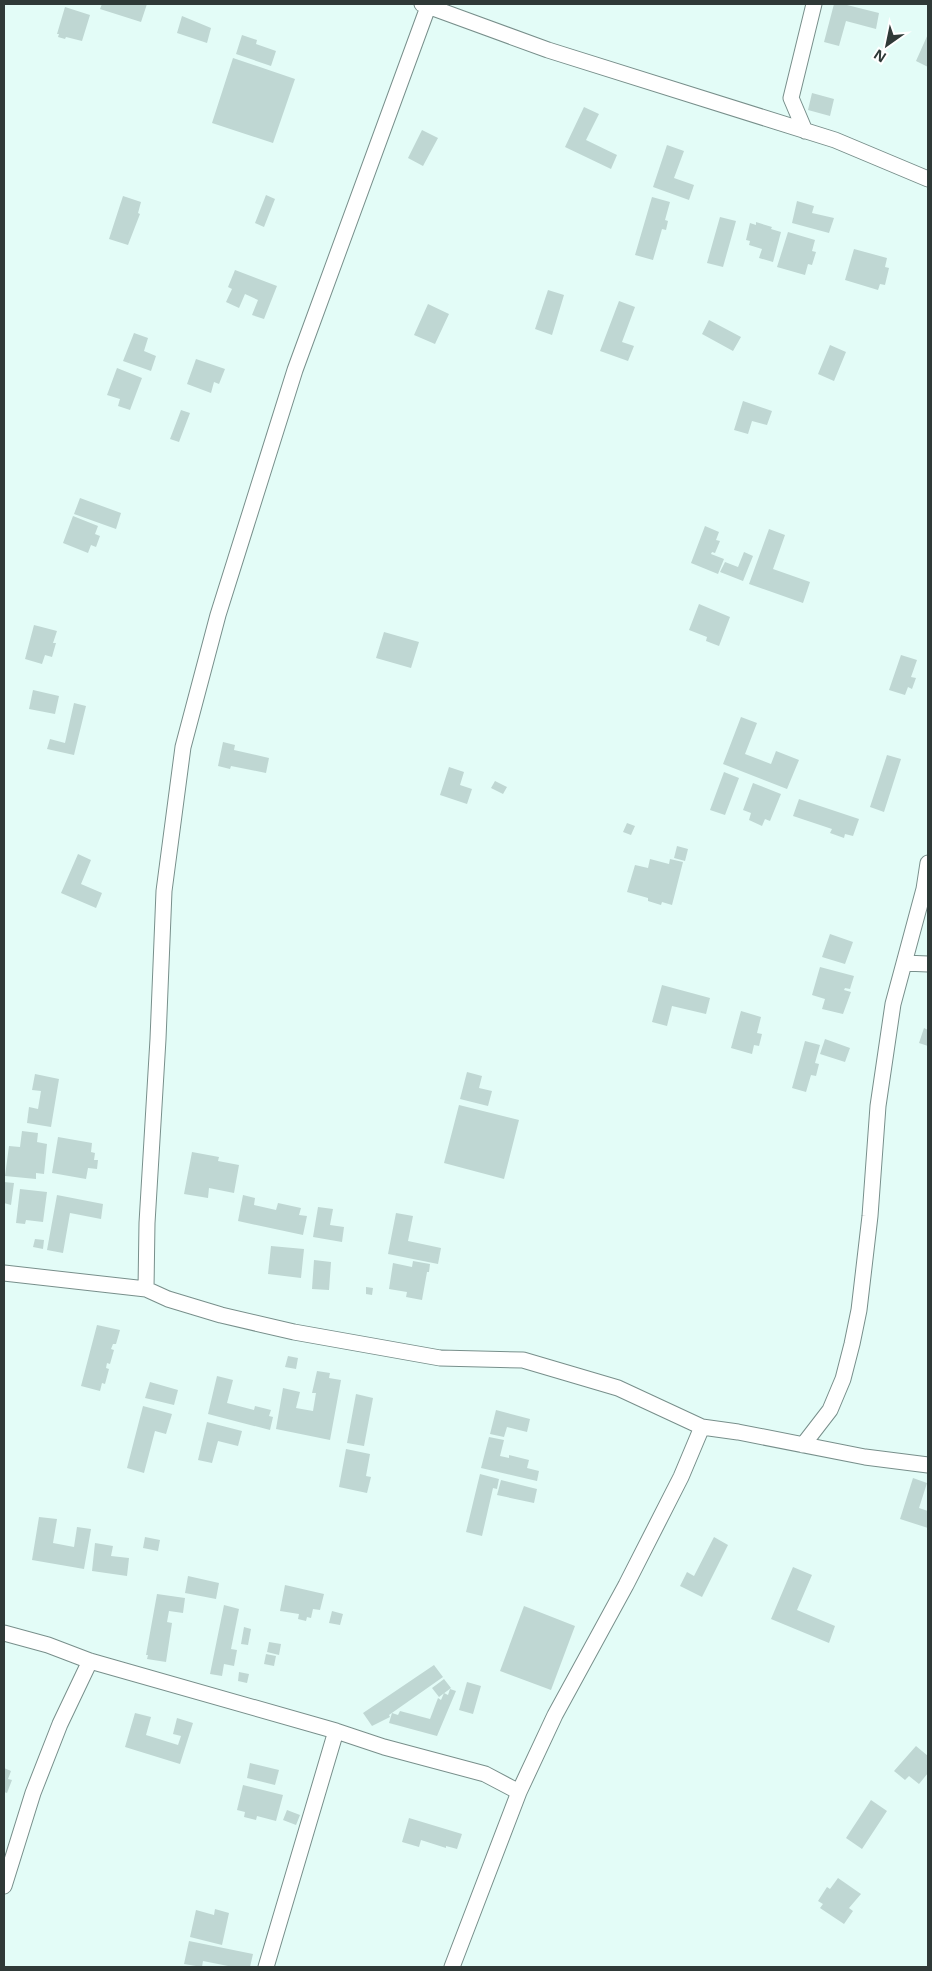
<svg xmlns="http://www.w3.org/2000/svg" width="932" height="1971" viewBox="0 0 932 1971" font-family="'Noto Sans',sans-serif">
<rect width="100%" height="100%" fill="#e3fcf7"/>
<path fill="#bfd7d3" d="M102 4H147L141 22 100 9Z
M834 4H843L879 13 876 29 846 21 839 46 824 42Z
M65 7 90 15 82 41 66 37 65 39 58 37 59 34H57Z
M182 16 211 28 207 43 177 33Z
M928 34V67L916 61Z
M242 35 257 40 256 44 276 51 271 66 236 54Z
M233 58 295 79 273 143 212 123Z
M812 93 834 99 830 116 808 110Z
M584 107 599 114 586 140 617 155 611 169 565 147Z
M422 130 438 138 423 166 408 158Z
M667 145 684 151 674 178 694 185 689 200 653 187Z
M266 195 275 199 264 227 255 223Z
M123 196 141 202 138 213 140 214 128 245 109 239Z
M652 197 670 202 665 220 668 221 666 230 662 229 653 260 635 255Z
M797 201 814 206 812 213 834 218 829 233 792 223Z
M720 217 736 221 723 267 707 263Z
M756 222 772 227 771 229 781 232 773 262 759 258 762 249 749 245 750 241 746 240 750 223 756 225Z
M788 232 815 240 812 251 816 252 812 265 808 264 805 275 777 267Z
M854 249 887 258 885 267 889 268 885 285 880 284 878 290 845 280Z
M235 270 277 286 264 319 252 315 258 300 245 294 239 308 226 302 232 289 228 287Z
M548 290 564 295 552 335 535 329Z
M619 301 635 307 622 342 634 346 628 361 600 351Z
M428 304 449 314 435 344 414 335Z
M709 320 741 337 733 351 702 334Z
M134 333 148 338 144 351 156 356 151 371 123 361Z
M830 345 846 352 834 381 818 374Z
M196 359 225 369 219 384 214 382 211 393 187 384Z
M117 368 142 378 130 410 118 406 120 399 107 395Z
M743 401 772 411 767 425 752 421 748 434 734 430Z
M181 410 190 413 179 442 170 439Z
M80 498 121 513 116 529 74 514Z
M73 516 98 526 95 534 100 536 96 547 91 545 88 553 63 543Z
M705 526 719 532 716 540 720 541 715 553 712 552 711 554 724 559 718 574 691 563Z
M769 529 785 535 773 569 810 582 803 603 749 584Z
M744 552 753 556 743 581 720 572 725 562 738 567Z
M699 604 730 617 719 646 706 641 707 637 689 630Z
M34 625 57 631 53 643H56L52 657 45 655 42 664 25 659Z
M384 632 419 642 411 668 376 658Z
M901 655 917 660 911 677 916 678 912 689 908 687 905 695 889 690Z
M33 690 59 696 55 714 29 709Z
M74 703 86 706 74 755 47 749 50 739 65 743Z
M741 717 757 723 745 754 771 764 776 751 799 760 787 789 723 764Z
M223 742 235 745 234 750 269 758 266 773 231 766 230 769 218 766Z
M887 755 901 759 884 812 870 807Z
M449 767 464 772 460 785 472 789 467 804 440 795Z
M724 772 739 778 725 815 710 810Z
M495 781 507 787 503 794 491 788Z
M753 783 781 794 770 821 765 819 762 826 749 820 751 813 743 810Z
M799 799 859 819 853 836 845 834 844 838 830 833 832 829 793 816Z
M627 823 635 826 631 835 623 832Z
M677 846 688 849 685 861 674 858Z
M78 854 91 860 81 884 102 893 96 908 61 893Z
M650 859 669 864 670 859 683 862 672 905 662 902 661 905 648 901V898L627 892 635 865 648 868Z
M830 934 853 942 845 964 822 957Z
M820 967 854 976 850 989 845 988 844 990 851 992 843 1014 822 1009 825 999 812 995Z
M662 985 710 998 706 1014 672 1006 667 1026 652 1022Z
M741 1011 761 1017 757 1033 762 1034 759 1046 754 1045 752 1054 731 1048Z
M924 1028 928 1030V1046L919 1043Z
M825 1039 850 1048 845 1062 820 1054Z
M805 1041 820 1045 815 1063 819 1064 816 1076 811 1075 806 1092 792 1088Z
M467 1072 482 1076 479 1088 492 1091 488 1106 460 1099Z
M35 1074 59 1079 51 1127 27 1123 29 1107 38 1109 41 1091 32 1090Z
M459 1105 519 1120 504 1179 444 1163Z
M22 1131 38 1133 37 1142 47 1144 44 1174 36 1173V1179L5 1176 9 1146 20 1147Z
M58 1137 92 1143 91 1152 95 1153 94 1160H98L97 1169 88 1168 86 1179 52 1173Z
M192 1152 219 1157 218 1161 239 1165 234 1193 209 1188 208 1198 184 1194Z
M4 1182 14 1183 11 1205 4 1203Z
M20 1189 47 1192 43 1222 26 1220 25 1224 16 1223Z
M57 1195 103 1204 101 1219 70 1213 63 1253 47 1250Z
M243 1195 255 1198 254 1205 276 1210 278 1203 301 1208 299 1215 307 1216 303 1235 238 1221Z
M318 1207 333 1209 330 1225 344 1227 342 1242 313 1237Z
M396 1213 413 1216 408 1241 441 1248 438 1264 388 1254Z
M35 1239 44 1240 43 1249 33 1247Z
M271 1246 304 1249 301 1278 268 1274Z
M314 1260 331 1262 329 1290 312 1289Z
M413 1261 430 1264 429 1272H427L422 1300 406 1297 407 1292 389 1289 393 1263 412 1267Z
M366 1287 373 1288 372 1295 366 1294Z
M97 1325 120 1330 116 1344H113L111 1349 114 1350 110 1364 107 1363 106 1368 109 1369 105 1384 102 1383 100 1391 81 1386Z
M288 1356 298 1358 296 1369 285 1367Z
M317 1371 330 1373 329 1378 341 1380 330 1440 276 1429 283 1388 300 1392 296 1408 313 1411 316 1393H312Z
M217 1376 233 1380 227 1403 254 1410 255 1406 271 1410 269 1416 273 1417 270 1430 208 1414Z
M150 1382 178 1390 174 1405 145 1398Z
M356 1394 373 1398 364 1446 347 1443Z
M143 1406 172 1414 166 1434 155 1431 144 1473 127 1468Z
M496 1410 530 1419 527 1432 507 1427 504 1437 490 1434Z
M207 1422 242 1431 238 1446 218 1441 212 1463 198 1460Z
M489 1437 504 1440 500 1456 509 1458V1455L529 1460 527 1468 539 1471 537 1481 481 1468Z
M346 1449 370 1454 366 1476 371 1477 367 1493 339 1487Z
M480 1474 499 1479 497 1489 493 1488 482 1536 466 1532Z
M913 1478 927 1483 919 1508 928 1511V1528L900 1519Z
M501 1480 537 1489 534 1503 497 1495Z
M39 1517 57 1519 53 1543 74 1547 77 1527 91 1529 84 1569 32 1560Z
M145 1537 160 1540 158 1551 143 1548Z
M714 1537 728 1545 702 1597 680 1586 687 1572 694 1576Z
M95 1543 113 1546 111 1556 129 1558 127 1576 92 1571Z
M793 1567 812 1575 797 1610 835 1626 829 1643 771 1619Z
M188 1576 219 1583 216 1599 185 1593Z
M285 1585 324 1594 320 1610 313 1609 311 1618 307 1617 306 1621 298 1619 299 1614 280 1611Z
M157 1594 185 1598 183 1613 169 1611 167 1622 172 1623 166 1662 147 1659 148 1655H146Z
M224 1605 239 1609 231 1649 237 1650 234 1666 224 1664 222 1676 210 1674Z
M524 1606 575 1626 551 1690 500 1671Z
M332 1611 343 1614 340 1625 329 1623Z
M244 1627 251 1629 248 1645 241 1644Z
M269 1642 281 1644 279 1655 267 1652Z
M266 1654 276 1656 274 1666 264 1664Z
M434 1665 443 1677 389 1715 390 1717 372 1726 363 1713Z
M239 1672 249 1674 247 1683 238 1681Z
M444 1679 451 1688 439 1697 432 1688Z
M467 1682 481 1686 473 1714 459 1710Z
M450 1689 456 1691 437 1736 389 1723 392 1713 398 1715 400 1711 430 1719 438 1698 441 1700 444 1693 448 1695Z
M135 1713 151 1717 146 1735 178 1745 181 1736 173 1734 177 1718 193 1723 180 1764 125 1747Z
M916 1746 928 1756V1773L919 1784 909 1776 905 1780 894 1771Z
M250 1763 279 1770 275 1785 247 1778Z
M4 1768 11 1771 8 1779 12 1780 7 1793 4 1792Z
M243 1785 283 1795 276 1821 257 1816 256 1820 244 1817 245 1812 237 1810Z
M871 1800 887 1811 862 1849 846 1838Z
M287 1810 300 1815 296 1825 283 1820Z
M409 1818 462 1834 457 1849 446 1846V1848L421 1840 419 1847 402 1842Z
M838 1878 861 1894 849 1908 853 1911 844 1924 820 1908 823 1904 818 1901 827 1887 830 1889Z
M215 1909 229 1913 222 1945 190 1937 196 1910 214 1915Z
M189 1941 253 1954 250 1967H233L203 1961 202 1967 184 1964Z"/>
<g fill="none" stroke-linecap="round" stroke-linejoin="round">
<defs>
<path id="street" d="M422 4 548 50 835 140 928 179
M805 131 791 98 814 4
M904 963 928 964
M4 1273 146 1289 168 1299 221 1315 294 1332 440 1358 523 1360 618 1388 702 1427 738 1432 865 1457 928 1465
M146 1289 147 1223 158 1039 164 891 183 747 218 615 295 370 428 7
M803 1445 830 1410 843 1379 852 1344 859 1310 870 1216 878 1106 893 1004 924 889 928 863
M4 1633 48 1645 90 1661 336 1731 384 1747 485 1774 519 1792
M4 1886 33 1793 60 1724 90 1661
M266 1967 336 1731
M452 1967 519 1792 555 1715 626 1585 681 1477 702 1427"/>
</defs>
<use href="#street" stroke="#788f8b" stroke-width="17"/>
<use href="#street" stroke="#fff" stroke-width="15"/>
</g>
<rect width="932" height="1971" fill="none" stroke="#2f3937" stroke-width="10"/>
<g transform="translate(887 45) rotate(213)" stroke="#ffffff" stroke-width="4" paint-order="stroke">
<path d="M0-4L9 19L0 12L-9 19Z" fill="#2f3937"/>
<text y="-8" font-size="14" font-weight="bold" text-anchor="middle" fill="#2f3937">N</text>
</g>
</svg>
